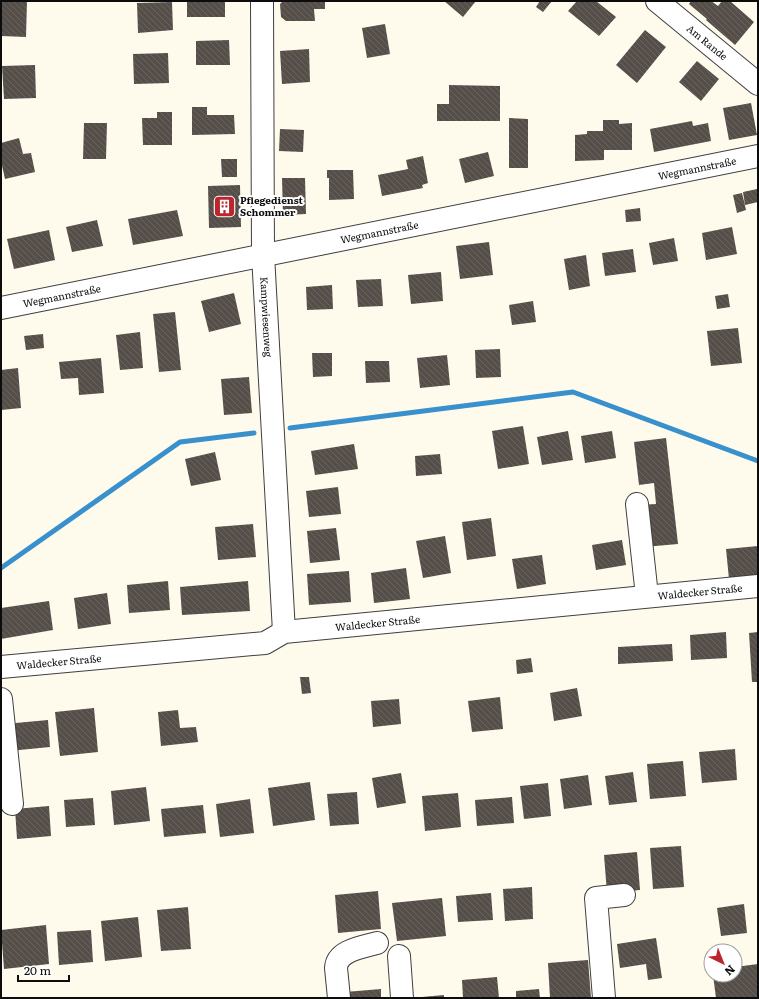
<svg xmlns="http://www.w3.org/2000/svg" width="759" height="999" viewBox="0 0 759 999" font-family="Literata,serif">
<defs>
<pattern id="building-back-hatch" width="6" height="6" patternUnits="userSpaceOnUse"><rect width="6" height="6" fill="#554e49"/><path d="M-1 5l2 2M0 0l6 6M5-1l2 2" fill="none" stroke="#68635f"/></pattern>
</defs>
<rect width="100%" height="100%" fill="#fffbec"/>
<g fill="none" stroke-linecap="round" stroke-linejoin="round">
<path stroke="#3890cd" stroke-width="5" d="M290 428 573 392 758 461
M1 568 180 442 254 433"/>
</g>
<path fill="url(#building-back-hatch)" d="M1 1H27L26 37 1 36Z
M187 1H225V17H187Z
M283 1H325V9H314L315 21H286L281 17 280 4Z
M444 1H476L463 17Z
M540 1H552L543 12 536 7Z
M577 1H596L616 17 599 36 568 11Z
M691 1H711L718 6 722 1H730L754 22 735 45 706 20 707 19 689 4Z
M172 2 173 30 138 33 137 3Z
M385 24 390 54 367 58 362 28Z
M645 30 666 47 637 83 616 65Z
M229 40 230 65H196V41Z
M309 49 310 82 282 84 280 51Z
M168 53 169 83 134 84 133 54Z
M697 61 719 79 701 101 679 82Z
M35 65 36 98 4 99 2 66Z
M449 85 500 86V121H437V104H449Z
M751 103 757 135 729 140 723 108Z
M192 107H207V115H234L235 134 192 135Z
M157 112H172V145H143L142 118H157Z
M509 118 528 119V168H509Z
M603 120H619V124L632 123V150H604V160L575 161V135L587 134V131H603Z
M692 121 693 126 708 123 711 141 654 152 650 129Z
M84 123H107L106 159H83Z
M280 129 304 130 303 152 279 151Z
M19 138 23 154 31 153 35 172 5 179 1 161V143Z
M488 152 494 176 465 183 459 159Z
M423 156 428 183 422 185 423 188 382 196 378 175 408 169 406 160Z
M221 159H237V177H222Z
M327 170H353L354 199 329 200V178H327Z
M282 178H305L306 214 283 215Z
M240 185 241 227 209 228 208 186Z
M757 189 758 202 745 205 743 192Z
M742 193 746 210 737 213 733 195Z
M640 208 641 221 626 222 625 210Z
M177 210 183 236 133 245 128 219Z
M97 220 103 246 72 252 66 227Z
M732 227 737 254 706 260 702 233Z
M49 230 55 260 14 269 7 239Z
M674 238 678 261 653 265 649 243Z
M489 242 493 275 460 279 456 246Z
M633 249 636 272 605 276 602 253Z
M586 255 590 286 569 290 564 259Z
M441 272 443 301 411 304 408 275Z
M381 279 383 306 358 307 356 280Z
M332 285 333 309 307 310 306 287Z
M234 293 241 324 209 332 201 301Z
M728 294 730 307 717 309 715 296Z
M533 301 536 322 512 325 509 305Z
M175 312 181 370 159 372 153 314Z
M738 328 742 363 711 366 707 331Z
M140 332 143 368 120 370 116 335Z
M43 334 44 348 26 350 24 336Z
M500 349 501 377 476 378 475 350Z
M312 353H332V376L313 377Z
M447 355 450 385 420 388 417 358Z
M101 358 104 393 79 395 78 378 61 379 59 362Z
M365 361H389L390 382 366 383Z
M18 368 21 408 1 410V370Z
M249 377 252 413 224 415 221 379Z
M523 426 529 464 498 469 492 431Z
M568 431 573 460 542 465 537 437Z
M612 431 616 458 585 463 581 436Z
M666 438 678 544 644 547 640 505 656 504 654 483 639 485 634 442Z
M354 444 358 469 315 475 311 451Z
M215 452 221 480 191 486 185 459Z
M440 454 442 474 416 476 415 456Z
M338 487 341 514 309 517 306 491Z
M491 518 496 556 467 560 462 522Z
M253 524 256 557 218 560 215 527Z
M336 528 340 560 310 563 307 531Z
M445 536 451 573 423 578 416 541Z
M622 540 626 565 596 570 592 545Z
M758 546V575L729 579 726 549Z
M542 555 546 584 517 589 512 559Z
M406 568 410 599 374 603 371 573Z
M349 571 351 602 309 605 307 574Z
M168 581 170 610 129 613 127 585Z
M248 581 250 611 182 615 180 587Z
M107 593 111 624 78 629 74 598Z
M49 601 53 630 1 639V608Z
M726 632 727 658 691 660 690 635Z
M758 632V682H752L749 633Z
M672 644 673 661 618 664V647Z
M531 658 533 672 517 674 516 660Z
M300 677H309L311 693 302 694Z
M577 688 582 716 554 721 550 693Z
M500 697 503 729 472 732 468 701Z
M399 699 401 724 373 727 371 701Z
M94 708 98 752 60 756 55 712Z
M178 710 180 728 196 727 198 742 161 746 158 712Z
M48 720 50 747 9 751 5 724Z
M735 749 737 780 702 783 699 752Z
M683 761 686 796 650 799 647 764Z
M633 772 637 802 609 805 605 776Z
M401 773 406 803 377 808 372 778Z
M588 775 592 805 564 809 560 779Z
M310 782 315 820 273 826 268 788Z
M548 783 551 816 524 819 520 786Z
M146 787 150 821 114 825 111 791Z
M357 792 359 824 330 826 327 794Z
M458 793 461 827 425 831 422 796Z
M512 797 514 823 477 826 475 800Z
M93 798 95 825 66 827 64 800Z
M250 799 254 833 220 837 216 804Z
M203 805 206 833 164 837 161 809Z
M49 806 51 836 17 839 15 809Z
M681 846 684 887 653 889 650 848Z
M637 852 640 890 607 893 604 855Z
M532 887 533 919 505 921 503 889Z
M378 891 381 929 338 933 335 895Z
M491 893 493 920 458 922 456 896Z
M442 898 446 936 397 941 392 903Z
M744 904 747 933 721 936 717 908Z
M188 907 191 949 161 951 157 910Z
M138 917 142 957 105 961 101 921Z
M46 925 49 964 4 969 1 930Z
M91 930 93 962 59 965 57 932Z
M656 938 662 978 648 980 646 964 620 968 617 944Z
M588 960 591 998H550L548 963Z
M758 964V998H716L713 975H735V967Z
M497 977 499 998H463L462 980Z
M381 989V998H345V992Z
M539 989 540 998H516V991Z
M444 995V998H422V997Z"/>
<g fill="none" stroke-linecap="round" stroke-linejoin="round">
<defs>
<g id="minor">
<path id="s1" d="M262 1 263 255 284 632"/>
<path id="s2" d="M657 1 758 84"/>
<path id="s3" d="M1 308 758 156"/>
<path d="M637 504 647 596"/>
<path id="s4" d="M1 667 265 643 284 632 758 586"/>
<path d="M1 699 12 804"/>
<path d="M399 956 402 998"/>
<path d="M339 998 336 968C337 950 363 947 377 943"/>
<path d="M604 998 596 898 624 895"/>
</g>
</defs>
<use href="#minor" stroke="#3f3f3f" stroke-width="24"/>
<use href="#minor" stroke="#fff" stroke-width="22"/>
</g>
<defs>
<symbol id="building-square" viewBox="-11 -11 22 22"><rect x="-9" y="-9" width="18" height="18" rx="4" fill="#bc252b" stroke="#fff"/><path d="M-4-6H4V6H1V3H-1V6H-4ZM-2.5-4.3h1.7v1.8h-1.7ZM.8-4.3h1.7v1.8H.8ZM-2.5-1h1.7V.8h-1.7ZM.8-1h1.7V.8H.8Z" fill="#fff"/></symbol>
</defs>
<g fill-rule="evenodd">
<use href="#building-square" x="212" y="194" width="25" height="25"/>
</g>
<g text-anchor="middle" stroke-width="4" stroke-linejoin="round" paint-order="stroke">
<g font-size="10" fill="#0c0c0c" stroke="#fff">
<text dy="4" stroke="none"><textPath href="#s2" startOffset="65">Am Rande</textPath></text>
<text dy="4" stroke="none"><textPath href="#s3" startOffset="710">Wegmannstraße</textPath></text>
<text dy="4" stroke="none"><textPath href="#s3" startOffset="386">Wegmannstraße</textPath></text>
<text dy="4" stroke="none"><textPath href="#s3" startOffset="62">Wegmannstraße</textPath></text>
<text dy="4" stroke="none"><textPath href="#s1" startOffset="316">Kampwiesenweg</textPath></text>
<text dy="4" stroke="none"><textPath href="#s4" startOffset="705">Waldecker Straße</textPath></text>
<text dy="4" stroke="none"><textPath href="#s4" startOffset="381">Waldecker Straße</textPath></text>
<text dy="4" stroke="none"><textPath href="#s4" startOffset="58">Waldecker Straße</textPath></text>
</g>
<g font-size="10" font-weight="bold" fill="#0c0c0c" stroke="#fff" text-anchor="start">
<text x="240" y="204">Pflegedienst<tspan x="240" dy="12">Schommer</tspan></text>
</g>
</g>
<rect width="759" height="999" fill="none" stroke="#0c0c0c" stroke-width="4"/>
<g transform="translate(723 963) rotate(137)"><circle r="19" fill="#ffffff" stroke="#9e9e9e"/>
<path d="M0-3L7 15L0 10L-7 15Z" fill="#bc252b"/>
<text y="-6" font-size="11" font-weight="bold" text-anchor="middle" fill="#0c0c0c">N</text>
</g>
<path d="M18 975v6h51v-6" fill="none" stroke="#0c0c0c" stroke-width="2"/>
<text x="24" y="975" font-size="12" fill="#0c0c0c" stroke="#ffffff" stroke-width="3" paint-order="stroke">20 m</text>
</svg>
